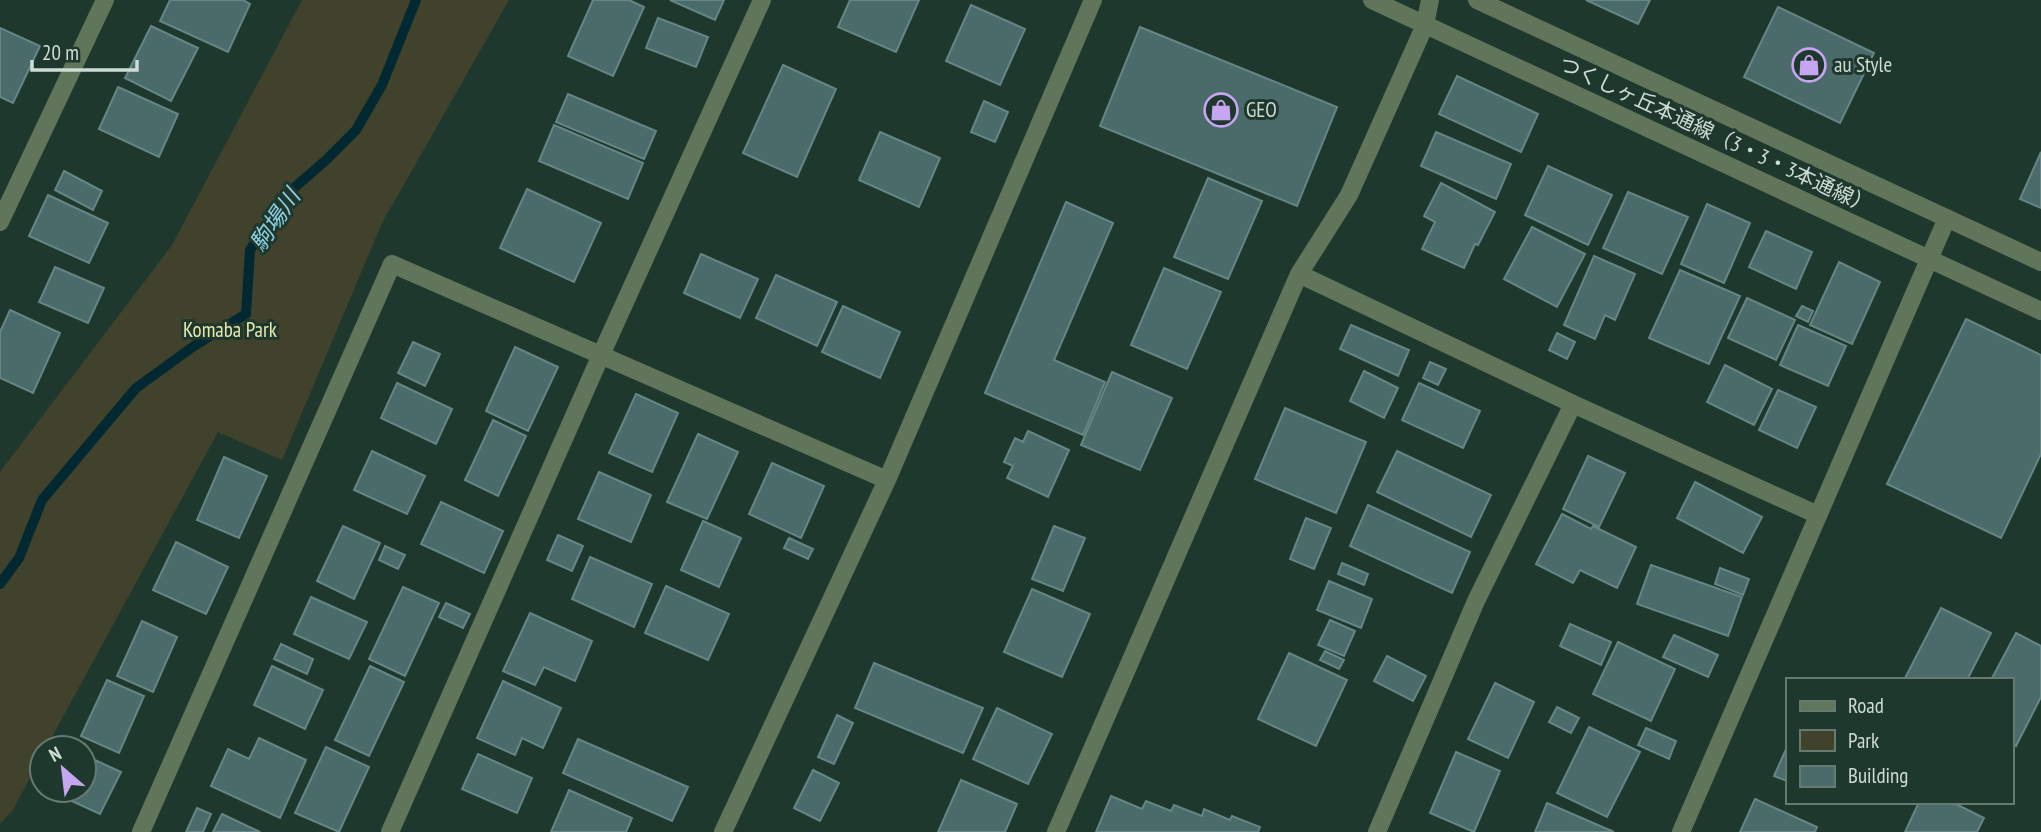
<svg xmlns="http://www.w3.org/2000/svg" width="2041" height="832" viewBox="0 0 2041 832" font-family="'PT Sans Narrow','Noto Sans JP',sans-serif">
<rect width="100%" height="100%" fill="#1f382d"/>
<path fill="#41422c" d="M302 0H509L382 223 282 460 218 432 46 748H42V755L13 810 0 824V472L172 245Z"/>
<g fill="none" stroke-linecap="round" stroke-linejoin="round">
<path stroke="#022832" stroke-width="10" d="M0 584 19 558 42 500 136 388 194 346 246 314 250 250 287 194 325 161 356 130 382 85 416 0"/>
</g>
<path fill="#4b6b6a" stroke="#658684" stroke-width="2" d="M170 0H243L250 4 228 52 160 21Z
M593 0H629L644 7 613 76 568 56Z
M670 0H724L715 20Z
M850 0H919L896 52 838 27Z
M1586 0H1650L1638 24Z
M971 5 1025 29 1000 85 946 61Z
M1778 7 1874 53 1840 123 1744 77Z
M658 18 708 37 696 67 646 48Z
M151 26 198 48 171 101 125 78Z
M1140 27 1337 107 1297 206 1100 126Z
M0 28 40 46 13 103 0 97Z
M783 65 836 89 797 177 743 153Z
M1457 76 1538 114 1521 152 1439 114Z
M118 87 178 114 159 157 99 129Z
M568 94 656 131 644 159 556 122Z
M984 101 1008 112 995 142 971 132Z
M554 125 643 163 628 199 539 161Z
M880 132 940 158 919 207 859 180Z
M1436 132 1511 164 1496 199 1421 166Z
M2041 152V208L2020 199Z
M1548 166 1612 195 1588 245 1525 215Z
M64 171 102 191 93 210 55 190Z
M1208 178 1262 201 1228 279 1174 257Z
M1441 183 1495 212 1478 245 1475 244 1464 268 1422 249 1435 222 1424 216Z
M527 189 601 223 574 282 500 248Z
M1628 192 1688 217 1662 274 1603 248Z
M48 195 108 223 89 263 29 236Z
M1066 202 1113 223 1054 360 1105 382 1083 435 985 393Z
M1707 204 1750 223 1724 283 1681 264Z
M1532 227 1585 254 1557 307 1504 279Z
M1766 231 1812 252 1796 289 1749 267Z
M701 254 758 279 740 318 684 293Z
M1594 256 1635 274 1615 320 1605 315 1595 339 1564 325Z
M1839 262 1880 282 1852 344 1810 325Z
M55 267 104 288 88 323 39 302Z
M1164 268 1221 292 1187 369 1131 345Z
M1680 270 1740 296 1709 364 1649 338Z
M776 275 837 302 817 346 756 318Z
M1747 298 1795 320 1776 360 1728 338Z
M843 306 900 332 880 378 822 352Z
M1802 306 1813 311 1808 322 1796 316Z
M10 310 60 333 33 393 0 378V332Z
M1966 319 2041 355V454L2001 538 1887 484Z
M1351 325 1409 350 1398 376 1340 349Z
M1798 325 1846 346 1828 386 1780 365Z
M1557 333 1575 342 1567 359 1549 350Z
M413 342 440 354 425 386 398 373Z
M515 347 558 367 528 431 486 411Z
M1430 362 1446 369 1438 385 1423 378Z
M1725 365 1772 389 1754 425 1707 402Z
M1364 371 1398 388 1384 418 1350 401Z
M1112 372 1172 398 1140 470 1081 445Z
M397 383 452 409 436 444 381 418Z
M1419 383 1480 411 1463 448 1402 420Z
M1778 390 1816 407 1797 448 1759 430Z
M636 394 678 413 652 472 609 453Z
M1285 408 1366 442 1336 513 1255 479Z
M493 420 526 436 498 496 465 480Z
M1028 431 1069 450 1048 497 1007 478 1013 466 1004 462 1015 438 1023 442Z
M698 434 738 452 707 519 667 502Z
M372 451 425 476 407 514 354 490Z
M1397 451 1491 495 1471 537 1377 492Z
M1588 456 1625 473 1599 527 1563 509Z
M224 457 267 476 239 538 197 520Z
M772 463 824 486 801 538 749 514Z
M599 472 651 495 631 542 578 519Z
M1695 482 1762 517 1743 553 1677 518Z
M441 502 503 531 484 573 421 544Z
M1368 505 1470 552 1452 593 1350 546Z
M1562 514 1591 529 1593 526 1636 547 1617 588 1580 570 1573 583 1536 564Z
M1306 518 1331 528 1314 569 1290 559Z
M703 521 741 538 719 587 681 570Z
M343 526 380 543 354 599 317 581Z
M1054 526 1085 538 1063 591 1032 579Z
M558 535 583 546 572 571 547 560Z
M789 538 813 549 808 559 784 548Z
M176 542 228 567 206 614 153 590Z
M385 546 405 555 398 569 379 560Z
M590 557 652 584 634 627 572 599Z
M1342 563 1368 574 1364 585 1338 574Z
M1651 565 1742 597 1728 636 1637 604Z
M1720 568 1749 579 1743 595 1715 584Z
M1329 581 1372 599 1361 628 1317 610Z
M666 586 729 614 708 660 645 633Z
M403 587 439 603 405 676 369 659Z
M1032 589 1090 614 1062 677 1004 652Z
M311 597 367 622 349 659 294 634Z
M446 603 470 614 463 628 439 617Z
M1941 608 1991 633 1967 680H1904Z
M530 613 592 641 575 681 544 667 535 685 503 671Z
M1330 620 1355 631 1344 656 1318 645Z
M142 621 177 637 153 692 117 676Z
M1570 624 1611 642 1601 665 1560 646Z
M2016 633 2041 646V697L2016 746 2011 743V680H1991Z
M1674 635 1718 655 1708 677 1663 657Z
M1618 642 1675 669 1651 721 1593 694Z
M281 644 313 659 307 674 274 659Z
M1325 651 1344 660 1339 669 1320 660Z
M1289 653 1347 680 1316 746 1258 719Z
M1387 656 1426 676 1413 701 1374 681Z
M874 663 983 708 963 753 855 708Z
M272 666 323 690 305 729 254 705Z
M370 666 404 682 369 756 335 740Z
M107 680 144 696 119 753 81 736Z
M503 681 561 708 543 748 522 738 515 755 477 738Z
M1495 683 1534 702 1508 758 1468 739Z
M1557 707 1579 718 1571 733 1549 722Z
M997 708 1052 734 1028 784 973 759Z
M837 715 853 723 834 764 818 757Z
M1589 727 1640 752 1607 817 1557 793Z
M1646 728 1676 741 1669 759 1638 745Z
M259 738 306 760 280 818 211 786 228 749 249 759Z
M578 739 688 787 672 821 563 773Z
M326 747 369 767 339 832 295 813Z
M1787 747V781L1774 776Z
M1456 752 1500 771 1474 832 1430 813Z
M478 754 532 778 517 813 462 789Z
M84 755 121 772 100 814 52 792 84 790Z
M813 770 839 783 820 821 794 808Z
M961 780 1017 804 1005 832H938Z
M569 790 632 818 626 832H551Z
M1111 796 1142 809 1146 801 1171 811 1174 805 1202 816 1204 809 1230 820 1232 816 1260 827 1258 832H1096Z
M1755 799 1817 827 1815 832H1740Z
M1919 802H1952L1984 818 1977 832H1905Z
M1547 803 1614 832H1535Z
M197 808 211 814 203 832H186Z
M222 814 260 832H213Z"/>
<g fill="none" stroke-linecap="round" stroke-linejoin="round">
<path stroke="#61755a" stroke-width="18" d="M1372 0 2041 311
M1477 0 2041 262
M0 222 105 0
M1299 274 1573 404
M141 832 392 264 887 480
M390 832 601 355 762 0
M723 832 887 480 1093 0
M1056 832 1299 274 1349 195 1425 25 1430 0
M1377 832 1476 601 1573 404 1818 515
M1681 832 1947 218"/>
</g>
<defs>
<symbol id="shop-ring" viewBox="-11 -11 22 22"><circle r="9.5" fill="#1f382d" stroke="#c6a6f0" stroke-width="1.5"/><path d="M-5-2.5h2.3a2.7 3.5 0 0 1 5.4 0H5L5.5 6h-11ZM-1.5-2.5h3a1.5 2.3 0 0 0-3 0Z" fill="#c6a6f0"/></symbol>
</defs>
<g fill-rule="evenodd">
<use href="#shop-ring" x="1790" y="46" width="38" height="38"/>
<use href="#shop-ring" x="1202" y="91" width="38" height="38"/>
</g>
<g text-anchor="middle" stroke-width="6" stroke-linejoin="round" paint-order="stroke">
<g font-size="21" fill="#cddcd5" stroke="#1f382d" text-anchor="start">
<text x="1834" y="72">au Style</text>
<text x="1246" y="117">GEO</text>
</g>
<g font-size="21" fill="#cddcd5" stroke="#1f382d">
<text transform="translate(1716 135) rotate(25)" y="7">つくしヶ丘本通線（3・3・3本通線）</text>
</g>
<g font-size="21" fill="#e6e8ae" stroke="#1f382d">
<text x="230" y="337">Komaba Park</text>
</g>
<g font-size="23" font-style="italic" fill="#8ed1e7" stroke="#1f382d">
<text transform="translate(275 220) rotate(-56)" y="8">駒場川</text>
</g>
</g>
<rect x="1786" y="678" width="228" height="126" fill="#1f382d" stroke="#657a70" stroke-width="2"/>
<rect x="1800" y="701" width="35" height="10" fill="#61755a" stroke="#657a70" stroke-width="2"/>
<text x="1848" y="713" font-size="21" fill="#cddcd5">Road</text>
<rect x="1800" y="730" width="35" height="21" fill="#41422c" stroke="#657a70" stroke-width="2"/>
<text x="1848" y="748" font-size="21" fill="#cddcd5">Park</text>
<rect x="1800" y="766" width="35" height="21" fill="#4b6b6a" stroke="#657a70" stroke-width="2"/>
<text x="1848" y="783" font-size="21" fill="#cddcd5">Building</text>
<g transform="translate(63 769) rotate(332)"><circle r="33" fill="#1f382d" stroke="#657a70" stroke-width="2"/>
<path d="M0-5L12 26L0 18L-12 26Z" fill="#c6a6f0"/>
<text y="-10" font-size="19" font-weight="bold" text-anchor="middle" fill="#cddcd5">N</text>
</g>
<path d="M32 60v10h105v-10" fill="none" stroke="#cddcd5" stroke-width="3.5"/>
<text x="42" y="60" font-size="21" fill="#cddcd5" stroke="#1f382d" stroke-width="5" paint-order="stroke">20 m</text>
</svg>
